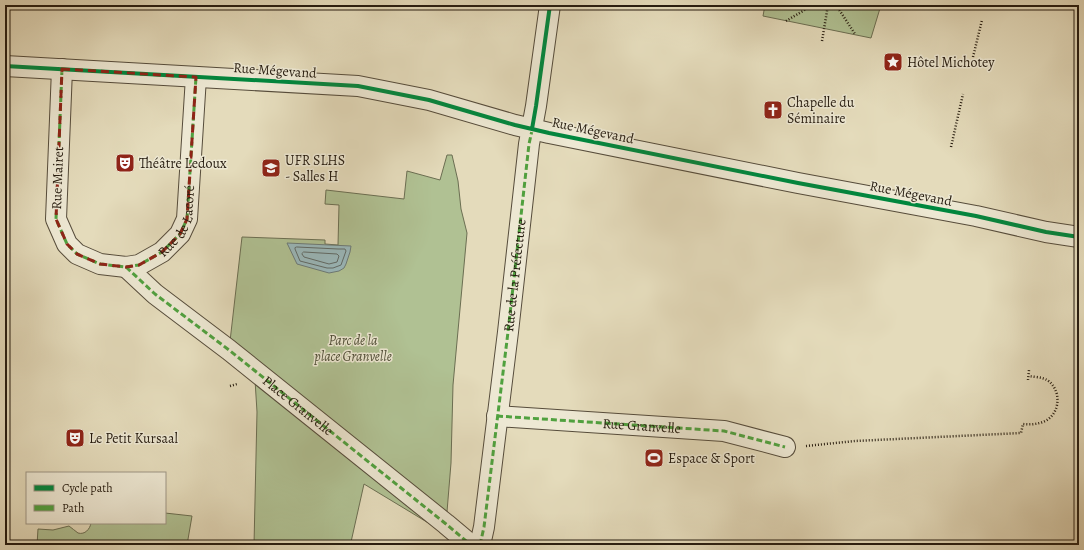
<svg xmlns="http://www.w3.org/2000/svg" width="1084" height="550" viewBox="0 0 1084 550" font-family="Alegreya,serif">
<rect width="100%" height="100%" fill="#e4dbbb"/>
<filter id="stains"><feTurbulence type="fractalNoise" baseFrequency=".005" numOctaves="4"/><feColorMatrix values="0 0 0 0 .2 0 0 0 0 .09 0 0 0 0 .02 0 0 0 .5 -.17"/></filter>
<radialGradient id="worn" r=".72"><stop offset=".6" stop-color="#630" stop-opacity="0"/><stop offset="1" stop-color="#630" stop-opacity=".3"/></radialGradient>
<path fill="#b0c193" stroke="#6b6e52" d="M765 5H881L871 38 763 16Z
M447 155H452L458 181 461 209 467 233 453 385 451 463 446 524 445 533 364 484 351 542 348 545H254L257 412 255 380 229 350 242 237 325 240V244L338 245 339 205 325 204 326 190 404 199 407 171 440 180Z
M165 513 192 516 187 545H37L38 529 53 530 69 526C72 528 75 531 78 533 85 535 90 529 91 523H165Z"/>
<path fill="#9ab8bb" stroke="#6c7a77" d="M287 243 351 246 350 252 346 264 344 268 339 271 329 273 297 264Z"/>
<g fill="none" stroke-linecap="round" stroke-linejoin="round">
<path stroke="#606a66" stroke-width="1" d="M297 247 338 249H345L346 251 341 265 333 268H327L300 261 295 249V248Z
M304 252 337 254 339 256 337 262 329 264 304 257 302 254Z"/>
<defs>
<g id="street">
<path d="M5 66 358 86 429 100 515 125 549 133 798 183 976 216 1046 232 1079 237"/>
<path d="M62 69 56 219 67 244 77 254 100 264 126 267 139 265 162 252 180 234 187 219 196 77"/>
<path d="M126 267 155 294 229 350 446 524 471 545"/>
<path id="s1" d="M497 416 724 431 785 447"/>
<path id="s2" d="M480 545 484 527 508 332 529 144 536 106 550 5"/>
</g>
</defs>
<use href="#street" stroke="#564c3b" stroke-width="22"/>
<path stroke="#261c10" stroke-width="2.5" stroke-dasharray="1 2" stroke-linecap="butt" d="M836 5 855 34
M878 5 880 6
M786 21 813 5
M822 41 828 5
M973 57 982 20
M951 147 963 94
M1028 380 1029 370
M230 386 237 384
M806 446 855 441 1021 433 1023 424C1031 425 1040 424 1047 420 1061 411 1061 389 1047 380 1042 377 1034 377 1029 376"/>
<use href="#street" stroke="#ede8d3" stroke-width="20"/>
<g stroke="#50a13f" stroke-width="3" stroke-dasharray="6 3" stroke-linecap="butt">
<path id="s3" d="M62 69 56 219 67 244 77 254 100 264 126 267 139 265 162 252 180 234 187 219 196 77"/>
<path id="s4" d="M126 267 155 294 229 350 446 524 471 545"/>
<path d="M497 416 724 431 785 447"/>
<path d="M480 545 484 527 508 332 529 144 533 126"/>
</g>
<defs>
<path id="cycleway" d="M5 66 358 86 429 100 515 125 549 133 798 183 976 216 1046 232 1079 237
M532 129 536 106 550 5"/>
</defs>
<use href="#cycleway" stroke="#ede8d3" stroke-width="6"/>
<use href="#cycleway" stroke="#00873e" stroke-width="4"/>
</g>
<path fill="none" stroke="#8f2418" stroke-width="3" stroke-dasharray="8 5" stroke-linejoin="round" d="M62 69 196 77 187 219 180 234 162 252 139 265 126 267 100 264 77 254 67 244 56 219Z"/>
<defs>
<symbol id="sight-square" viewBox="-11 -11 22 22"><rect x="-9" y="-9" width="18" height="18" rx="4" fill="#8f2418" stroke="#ede8d3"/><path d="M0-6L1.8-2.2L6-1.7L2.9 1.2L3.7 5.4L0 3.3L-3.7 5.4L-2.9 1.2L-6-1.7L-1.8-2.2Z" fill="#fff"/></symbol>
<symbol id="church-square" viewBox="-11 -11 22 22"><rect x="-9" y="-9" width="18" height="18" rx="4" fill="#8f2418" stroke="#ede8d3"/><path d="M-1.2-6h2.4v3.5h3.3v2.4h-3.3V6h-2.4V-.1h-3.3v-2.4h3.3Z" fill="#fff"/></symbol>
<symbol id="theatre-square" viewBox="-11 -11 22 22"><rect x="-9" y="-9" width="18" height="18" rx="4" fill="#8f2418" stroke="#ede8d3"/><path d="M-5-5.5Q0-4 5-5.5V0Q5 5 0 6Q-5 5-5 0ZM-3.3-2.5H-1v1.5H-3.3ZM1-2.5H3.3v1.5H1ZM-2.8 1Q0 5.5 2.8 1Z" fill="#fff"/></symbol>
<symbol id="university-square" viewBox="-11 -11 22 22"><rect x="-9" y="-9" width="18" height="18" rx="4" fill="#8f2418" stroke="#ede8d3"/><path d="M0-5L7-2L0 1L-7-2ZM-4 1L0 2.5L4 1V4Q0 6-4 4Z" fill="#fff"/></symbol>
<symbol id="stadium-square" viewBox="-11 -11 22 22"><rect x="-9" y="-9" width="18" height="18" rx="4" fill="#8f2418" stroke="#ede8d3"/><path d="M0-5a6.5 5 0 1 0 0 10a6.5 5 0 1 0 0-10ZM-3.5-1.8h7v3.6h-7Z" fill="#fff"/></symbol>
</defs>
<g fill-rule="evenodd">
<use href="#sight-square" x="882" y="51" width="22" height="22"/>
<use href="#church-square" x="762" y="99" width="22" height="22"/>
<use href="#theatre-square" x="114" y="152" width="22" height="22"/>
<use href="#university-square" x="260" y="157" width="22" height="22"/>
<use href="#theatre-square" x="64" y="427" width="22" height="22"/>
<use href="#stadium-square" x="643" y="447" width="22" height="22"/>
</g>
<g text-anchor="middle" stroke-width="3" stroke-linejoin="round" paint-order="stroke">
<g font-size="14" fill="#261c10" stroke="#ede8d3" text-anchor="start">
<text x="907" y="67">Hôtel Michotey</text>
<text x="787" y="107">Chapelle du<tspan x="787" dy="16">Séminaire</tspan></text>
<text x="285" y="165">UFR SLHS<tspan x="285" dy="16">- Salles H</tspan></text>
<text x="139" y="168">Théâtre Ledoux</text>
<text x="89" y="443">Le Petit Kursaal</text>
<text x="668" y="463">Espace &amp; Sport</text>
</g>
<g font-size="14" fill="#261c10" stroke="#ede8d3">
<text transform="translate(275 70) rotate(4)" y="5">Rue Mégevand</text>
<text transform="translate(593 130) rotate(12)" y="5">Rue Mégevand</text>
<text transform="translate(57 178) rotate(-88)" y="5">Rue Mairet</text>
<text transform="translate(911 193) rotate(11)" y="5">Rue Mégevand</text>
<text dy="5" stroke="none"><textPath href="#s3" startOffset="319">Rue de Lacoré</textPath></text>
<text dy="5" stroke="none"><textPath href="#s2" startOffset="272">Rue de la Préfecture</textPath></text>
<text dy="5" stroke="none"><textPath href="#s4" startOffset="221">Place Granvelle</textPath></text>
<text dy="5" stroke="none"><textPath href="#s1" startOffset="145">Rue Granvelle</textPath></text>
</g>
<g font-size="14" font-style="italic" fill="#4f4e37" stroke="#ede8d3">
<text x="353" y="345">Parc de la<tspan x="353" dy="16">place Granvelle</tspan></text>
</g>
</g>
<rect width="1084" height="550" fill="none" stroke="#e4dbbb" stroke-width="20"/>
<rect x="6" y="6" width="1072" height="538" fill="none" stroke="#261c10" stroke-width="2"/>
<rect x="10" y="10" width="1064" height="530" fill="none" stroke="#261c10"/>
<rect x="26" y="472" width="140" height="52" fill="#ede8d3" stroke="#9d9685"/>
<rect x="34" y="485" width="20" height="6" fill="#00873e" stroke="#9d9685"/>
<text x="62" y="492" font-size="12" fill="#261c10">Cycle path</text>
<rect x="34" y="505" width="20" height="6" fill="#50a13f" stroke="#9d9685"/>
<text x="62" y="512" font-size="12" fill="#261c10">Path</text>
<rect width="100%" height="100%" filter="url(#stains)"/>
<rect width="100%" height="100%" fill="url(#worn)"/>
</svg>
